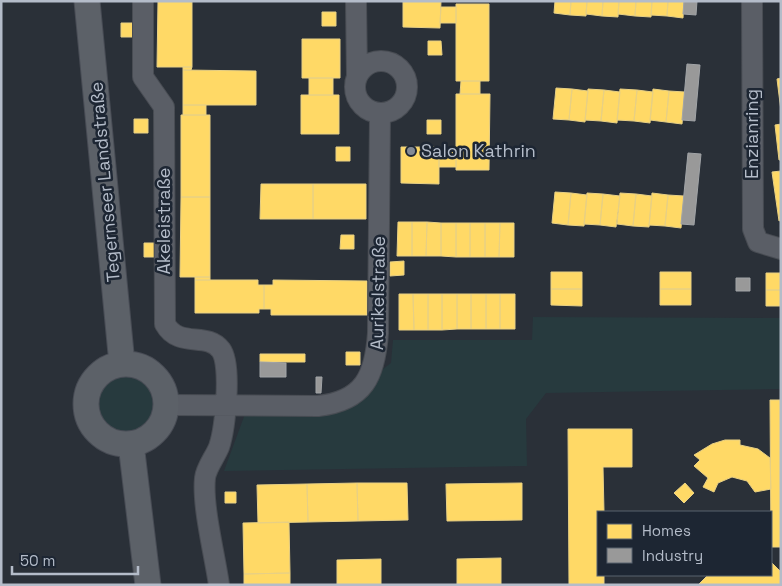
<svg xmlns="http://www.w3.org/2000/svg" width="782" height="586" viewBox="0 0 782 586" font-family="'Space Grotesk',sans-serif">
<rect width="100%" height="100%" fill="#2a3038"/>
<path fill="#273a3e" d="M533 317 781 318V389L546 393 526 419 527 466 224 471 245 414 373 388 383 369 391 363 393 340H532Z
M95 406a31 31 0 1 1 62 0a31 31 0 1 1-62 0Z"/>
<path fill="#ffd966" stroke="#e8d084" d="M158 1H192V67H157Z
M403 1H441L440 28 403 27Z
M555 1H571L570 15 554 13Z
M571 1H587L586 16 570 15Z
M587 1H603L602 16 586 14Z
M603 1H619L618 17 602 16Z
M619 1H636L635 16 618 14Z
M636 1H652L651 17 635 16Z
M652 1H668L667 16 651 15Z
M668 1H684L683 18 667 16Z
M456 4H489V81H456Z
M441 7H456V23H440Z
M322 12H336V26H322Z
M121 23H135V37H121Z
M302 39H340V78H302Z
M428 41H441L442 55H428Z
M183 67H192L191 70H183Z
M183 70 256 71V105H183Z
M309 78H333V95H309Z
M781 78V111L777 79Z
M461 81H480V94H460Z
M556 88 572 89 569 120 553 119Z
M572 89 588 91 585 122 569 120Z
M588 89 604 90 601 121 585 120Z
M620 89 637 90 634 121 617 120Z
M653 89 669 91 666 122 650 120Z
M604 90 620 92 617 123 601 121Z
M637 90 653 92 650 123 634 121Z
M669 91 685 92 682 124 666 122Z
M456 94H490L489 170H456Z
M301 95H339V134H301Z
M183 105H206V115H183Z
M181 115H210V197H181Z
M134 119H148V133H134Z
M427 120H441V134H427Z
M781 124V160H779L775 125Z
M336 147H350V161H336Z
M401 147H439V184L401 183Z
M439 152H456V167H439Z
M781 171V220L779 221 772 172Z
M261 184H313V219H260Z
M313 184H366V219H313Z
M555 192 571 193 568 225 552 223Z
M571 193 587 195 584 226 568 225Z
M587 193 603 194 600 225 584 224Z
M620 193 636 194 633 226 617 224Z
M652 193 668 195 665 226 649 225Z
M603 194 620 196 616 227 600 225Z
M636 194 652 196 649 227 633 226Z
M668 195 684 196 681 228 665 226Z
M181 197H210V277H180Z
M398 222H412V256H397Z
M412 222H427L426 256H412Z
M427 222 441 223V256H426Z
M441 223H456V257L441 256Z
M456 223H470V257H456Z
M470 223H485V257H470Z
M485 223H500L499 257H485Z
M500 223H514V257H499Z
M341 235H354V249H340Z
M144 243H157V257H144Z
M404 261V275L390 276V262Z
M551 272H582V289H551Z
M660 272H691V289H660Z
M766 273H781V290H766Z
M195 277H210V280H195Z
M195 280H258V285H264V309H259V313H195Z
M273 280 367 281V315H271V309H264V285H273Z
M551 289H582V306L551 305Z
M660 289H691V305H660Z
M766 290H781V306H766Z
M399 294H413L414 330H399Z
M413 294H428V330H414Z
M428 294H442V330H428Z
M442 294H457V329L442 330Z
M457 294H471V329H457Z
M471 294H486V329H471Z
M486 294H500V329H486Z
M500 294H515V329H500Z
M346 352H360V365H346Z
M260 354H305V362H260Z
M770 400H781V547H771Z
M568 429H632V467H603L604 512H598V575H604V585H569Z
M725 440H740V445L758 449 770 458 771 489 755 492 747 481 732 477 718 483 714 492 703 487 708 478 694 466 700 460 694 455 712 444Z
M357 483 358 521 308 522 307 484Z
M357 483H407L408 520 358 521Z
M522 483V520L447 521 446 484Z
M685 483 694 493 684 503 674 493Z
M307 484 308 522 258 523 257 485Z
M225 492H236V503H225Z
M289 522 290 573 244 574 243 523Z
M501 558V585H457V559Z
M381 559V585H337V560Z
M771 562 781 572V585H698L708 575H771Z
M290 573V585H244V574Z"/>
<path fill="#999" stroke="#a1a4a7" d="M684 1H697L696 15 683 14Z
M687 64 700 65 695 121 682 120Z
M688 153 701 154 694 225 681 224Z
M736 278H750V291H736Z
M260 362 286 363V377H260Z
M316 377H322L321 393H316Z"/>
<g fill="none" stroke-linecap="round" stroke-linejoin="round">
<defs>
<path id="minor" d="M143 1V77L164 107 165 324C179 349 207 331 221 350 232 365 225 429 219 447 215 457 206 468 205 478 202 506 215 556 219 585
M356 1 357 77
M752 1 753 229 758 242 781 249
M355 87a26 26 0 1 1 52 0a26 26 0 1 1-52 0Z
M167 405 318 406C364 401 375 376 378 333L380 114"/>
<path id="major" d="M87 1 122 364
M86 404a40 40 0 1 1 80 0a40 40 0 1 1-80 0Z
M131 444 148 585"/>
</defs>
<use href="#minor" stroke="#484c53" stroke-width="22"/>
<use href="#major" stroke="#484c55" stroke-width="27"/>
<use href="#minor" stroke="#5a5e66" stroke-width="20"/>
<use href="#major" stroke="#5c6168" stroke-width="25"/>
</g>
<circle fill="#848b96" stroke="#1d2633" stroke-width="2" cx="411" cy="151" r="5"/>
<g text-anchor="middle" stroke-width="5" stroke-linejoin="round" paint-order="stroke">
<g font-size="18" fill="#b4bcc9" stroke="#1d2633">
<text transform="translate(752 134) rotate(-90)" y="6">Enzianring</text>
<text transform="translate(105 182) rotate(-95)" y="6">Tegernseer Landstraße</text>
<text transform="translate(164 221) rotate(-90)" y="6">Akeleistraße</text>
<text transform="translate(378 293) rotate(-89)" y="6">Aurikelstraße</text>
</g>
<g font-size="18" fill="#b4bcc9" stroke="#1d2633" text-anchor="start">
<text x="421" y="157">Salon Kathrin</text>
</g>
</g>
<rect width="782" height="586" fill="none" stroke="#b4bcc9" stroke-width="5"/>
<rect x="597" y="511" width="175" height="65" fill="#1d2633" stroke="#59626f"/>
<rect x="607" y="524" width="25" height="15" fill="#ffd966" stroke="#59626f"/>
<text x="642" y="536" font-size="15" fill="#b4bcc9">Homes</text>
<rect x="607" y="548" width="25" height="15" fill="#999999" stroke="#59626f"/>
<text x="642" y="561" font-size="15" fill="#b4bcc9">Industry</text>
<path d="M12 566v8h126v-8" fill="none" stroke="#b4bcc9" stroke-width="2.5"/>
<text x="20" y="566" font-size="15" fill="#b4bcc9" stroke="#1d2633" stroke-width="4" paint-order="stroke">50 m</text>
</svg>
